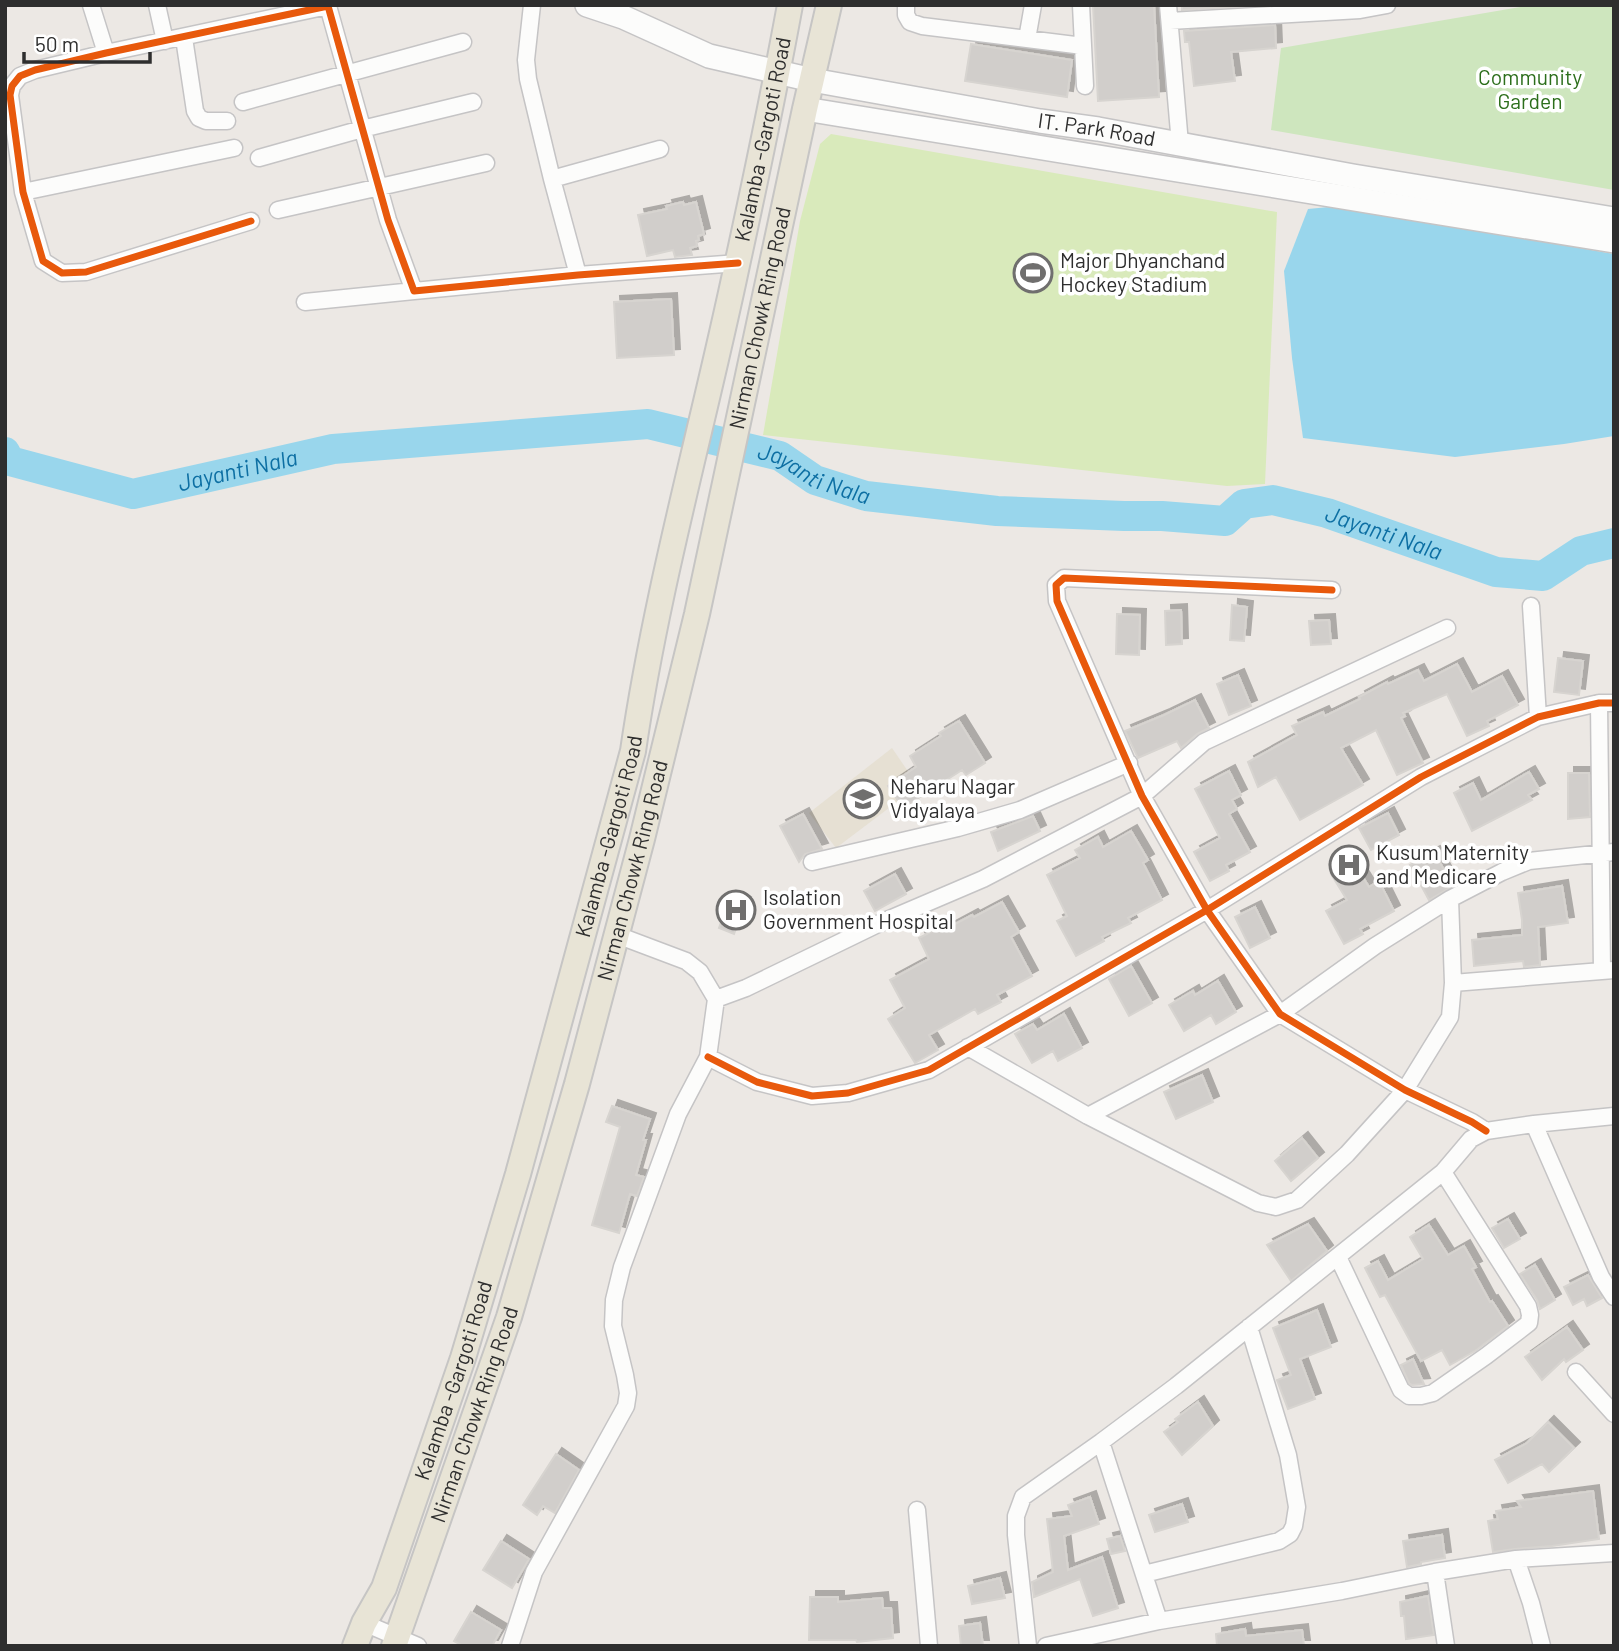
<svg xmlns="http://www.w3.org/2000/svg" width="1619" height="1651" viewBox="0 0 1619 1651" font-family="Barlow,sans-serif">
<defs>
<filter id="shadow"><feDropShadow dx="6" dy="-6" stdDeviation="0" flood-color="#0004"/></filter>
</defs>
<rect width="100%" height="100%" fill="#ece8e4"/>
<path fill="#e6e0d3" d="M892 748 918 786 836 848 809 813Z"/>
<path fill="#cee6be" d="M1532 5H1614V190L1271 130 1281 48Z"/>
<path fill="#d9eabb" d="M831 134 1277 212 1265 484 1227 486 763 435 800 221 820 144Z"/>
<path fill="#99d6ec" d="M1339 206 1614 254V436L1564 444 1455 457 1303 438 1292 358 1284 271 1308 209Z"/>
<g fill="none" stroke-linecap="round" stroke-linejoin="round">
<path stroke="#99d6ec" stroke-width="30" id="s1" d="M5 452 10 461 133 494 333 449 648 424 780 456 815 480 866 496 997 511 1124 516H1162L1225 521 1244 504 1273 500 1327 513 1496 572 1543 576 1581 551 1614 543"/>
</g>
<path fill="#d1cecb" stroke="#d7d4d0" stroke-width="2" filter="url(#shadow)" d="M1093 5H1154L1159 97 1098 101Z
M1182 5H1260L1182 10Z
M1275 25 1276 48 1231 52 1235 81 1194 86 1189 42H1185L1184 31Z
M971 44 1072 60 1067 97 965 81Z
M683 202 684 205 696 202 704 234 698 236 699 240 696 241 697 246 690 248 692 255 675 257 673 250 647 256 638 215 667 209 666 206Z
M671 299 674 355 617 358 614 302Z
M1232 605 1247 607 1244 641 1230 640Z
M1181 610 1182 644 1166 645 1165 611Z
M1117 614 1140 615 1139 655 1116 654Z
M1329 620 1331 644 1311 645 1309 621Z
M1558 658 1583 661 1579 695 1554 692Z
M1457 664 1472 692 1502 676 1518 705 1487 721 1489 726 1467 736 1447 694 1403 713 1405 716 1401 718 1423 763 1397 775 1376 730 1341 748 1363 785 1300 820 1276 777 1258 787 1248 762 1297 735 1292 726 1323 712 1325 716 1360 699 1359 697 1387 682 1388 684 1418 670 1424 681Z
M1238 675 1251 706 1229 715 1217 684Z
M1195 700 1209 728 1197 734 1181 748 1177 741 1138 758 1125 731 1164 715Z
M959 721 985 763 966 775 962 770 903 808 888 786 916 767 910 756 941 736 939 733Z
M1229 771 1241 795 1232 800 1237 809 1229 814 1250 852 1226 865 1229 871 1210 881 1194 852 1220 838 1195 789Z
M1529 772 1539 789 1528 795 1532 800 1472 831 1454 793 1473 783 1481 800Z
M1568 773H1589L1590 817 1568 819Z
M1388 813 1399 835 1371 850 1359 828Z
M803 814 822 849 805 854 799 862 780 826Z
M1033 816 1040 831 998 851 991 832Z
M1131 831 1148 860 1143 863 1162 900 1128 918 1131 923 1102 937 1104 941 1076 956 1057 921 1067 916 1047 875 1080 858 1075 850 1098 837 1103 847Z
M1434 852 1453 886 1429 900 1410 865Z
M1349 855 1369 887 1379 881 1394 911 1360 929 1363 934 1344 944 1326 911 1347 900 1331 874 1334 873 1329 864 1341 857 1343 860Z
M895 874 906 894 875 911 864 891Z
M1562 886 1568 923 1538 927 1540 965 1524 967 1523 961 1474 966 1472 940 1522 935V920L1518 893Z
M730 897 745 903 734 934 719 928Z
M1002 902 1019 932 1011 937 1032 976 997 995 1001 1002 978 1014 975 1009 929 1035 938 1050 915 1063 888 1019 905 1008 890 980 929 959 919 938 944 925 946 929 972 915 974 917Z
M1255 907 1270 938 1250 948 1235 917Z
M1131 966 1152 1003 1129 1016 1109 979Z
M1218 981 1236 1012 1216 1024 1211 1015 1184 1031 1169 1005 1193 991 1195 995Z
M1064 1014 1082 1048 1058 1061 1053 1051 1032 1063 1015 1034 1033 1024 1037 1030Z
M1202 1075 1213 1102 1176 1119 1164 1092Z
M612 1106 650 1119 643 1140H646L636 1175 644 1177 637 1196 630 1194 619 1233 592 1225 620 1127 606 1122Z
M1302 1138 1318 1158 1291 1181 1275 1161Z
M1508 1219 1520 1239 1504 1248 1492 1228Z
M1308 1224 1327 1251 1291 1281 1267 1245Z
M1429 1225 1448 1255 1464 1246 1476 1267 1472 1269 1490 1302 1492 1301 1508 1326 1475 1351 1450 1365 1442 1350 1421 1361 1385 1295 1380 1297 1365 1268 1378 1261 1388 1280 1423 1259 1410 1237Z
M1535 1265 1555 1300 1540 1309 1537 1300 1520 1274Z
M1588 1275 1602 1298 1587 1306 1584 1299 1573 1305 1564 1287Z
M1317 1310 1331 1347 1300 1359 1315 1399 1288 1409 1277 1380 1291 1375 1273 1328Z
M1567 1327 1583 1350 1566 1362 1564 1359 1542 1380 1525 1357Z
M1413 1359 1424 1384 1412 1385 1409 1383 1401 1365Z
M1198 1402 1213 1426 1182 1455 1164 1432 1178 1422 1175 1419Z
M1548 1422 1574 1448 1549 1472 1542 1464 1508 1483 1495 1460 1527 1443Z
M556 1454 579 1470 555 1513 543 1506 537 1515 523 1505Z
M1593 1491 1599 1539 1552 1546 1515 1549 1493 1552 1488 1521 1498 1519 1496 1511 1521 1507 1517 1501Z
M1090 1497 1099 1524 1064 1536 1068 1570 1102 1557 1118 1608 1093 1616 1080 1579 1034 1597 1032 1582 1053 1572 1047 1519 1072 1516 1068 1505Z
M1182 1504 1188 1522 1155 1532 1149 1515Z
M1442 1535 1445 1558 1421 1562V1564L1407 1567 1403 1541Z
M1120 1536 1125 1551 1111 1554 1107 1539Z
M501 1541 529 1559 512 1588 483 1570Z
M1000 1578 1005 1598 972 1604 968 1586Z
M1428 1596 1434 1635 1406 1639 1404 1616H1401L1400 1602Z
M810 1597H838V1602L882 1598 883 1608H891L893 1638 857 1642 856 1640H809Z
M471 1612 501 1630 492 1646H463L454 1641Z
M980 1623 983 1646H961L959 1626Z
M1245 1629 1246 1636 1302 1630 1304 1646H1217L1216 1634Z"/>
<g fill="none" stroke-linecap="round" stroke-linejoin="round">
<defs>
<path id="street" d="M91 5 106 53
M157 5 165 41
M532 5 526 60 528 79 552 179 578 275
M906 5V15L910 22 922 26 1083 46
M1081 5 1085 86
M1168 5 1180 144
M1170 21 1360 10 1387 5
M184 38 195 111 199 118 206 121H227
M1027 39 1033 5
M243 102 463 42
M259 158 362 129 473 102
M552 179 660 149
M23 192 234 148
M278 210 486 163
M251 221 86 272 62 273 43 261 23 192 10 95 12 86 20 76 35 70 106 53 328 6 388 220 414 291 578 275 738 263
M305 302 414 291
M1332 590 1064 578 1056 585 1057 601 1142 796 1207 910 1280 1014 1405 1090 1472 1122 1486 1131
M1531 606 1538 717
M1599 703 1602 970
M812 862 958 828 1020 810 1129 763
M1453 983 1614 970
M716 999 746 988 880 923 983 879 1142 796 1204 742 1447 628
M968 1047 1088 1116 1258 1203 1276 1207 1297 1200 1347 1154 1405 1090 1450 1017 1453 983 1450 899
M708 1057 757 1082 812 1096 848 1093 929 1070 1207 910 1421 777 1538 717 1599 703H1614
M1088 1116 1280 1014 1375 946 1450 899 1502 872 1529 861 1614 852
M1534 1124 1601 1277 1614 1297
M1338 1257 1401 1390 1409 1396H1421L1433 1393 1486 1356 1529 1323 1530 1315 1528 1306 1443 1172
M1576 1372 1614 1414
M1101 1442 1159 1621
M917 1510 929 1646
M1516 1559 1531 1603 1542 1646
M1144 1574 1279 1541 1290 1534 1294 1526 1297 1507 1288 1455 1249 1327
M364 1623 418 1646
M510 1646 534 1572 626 1406 628 1393 625 1375 613 1326 614 1300 622 1267 678 1114 708 1057 716 999 700 972 686 961 617 935
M1028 1646 1016 1535V1516L1023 1497 1101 1442 1176 1386 1423 1188 1443 1172 1471 1139 1486 1131 1534 1124 1614 1116
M1046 1646 1159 1621 1342 1591 1435 1572
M1446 1646 1435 1572 1516 1559 1614 1553"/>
<g id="secondary">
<path id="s2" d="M587 5 623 17 709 56 812 80 1040 121 1098 129 1353 176 1614 219"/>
<path d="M805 109C1074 152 1344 198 1614 241"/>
</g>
<g id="primary">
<path id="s3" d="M355 1646 364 1623 384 1588 463 1358 518 1174 633 751C657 586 703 427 737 265 756 178 774 92 790 5"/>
<path id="s4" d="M394 1646 509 1317 577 1084 642 839 697 614 805 109 829 5"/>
</g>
</defs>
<use href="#street" stroke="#c5c4c5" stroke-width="19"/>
<use href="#secondary" stroke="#c5c4c5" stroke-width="26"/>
<use href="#primary" stroke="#c6c5c4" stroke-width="28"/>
<use href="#street" stroke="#fcfcfb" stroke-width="16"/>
<use href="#secondary" stroke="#fcfcfb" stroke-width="23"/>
<use href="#primary" stroke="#e8e4d6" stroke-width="24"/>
<defs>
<path id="cycleway" d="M251 221 86 272 62 273 43 261 23 192 10 95 12 86 20 76 35 70 106 53 328 6 388 220 414 291 578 275 738 263
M1332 590 1064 578 1056 585 1057 601 1142 796 1207 910 1280 1014 1405 1090 1472 1122 1486 1131
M708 1057 757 1082 812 1096 848 1093 929 1070 1207 910 1421 777 1538 717 1599 703H1614"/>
</defs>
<use href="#cycleway" stroke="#fff" stroke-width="11"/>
<use href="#cycleway" stroke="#e8590c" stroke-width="7"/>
</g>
<defs>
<symbol id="stadium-ring" viewBox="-11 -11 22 22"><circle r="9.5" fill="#fff" stroke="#706f6e" stroke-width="1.5"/><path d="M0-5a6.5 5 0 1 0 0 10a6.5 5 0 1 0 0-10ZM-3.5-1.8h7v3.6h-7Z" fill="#706f6e"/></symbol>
<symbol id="university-ring" viewBox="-11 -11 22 22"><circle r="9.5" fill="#fff" stroke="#706f6e" stroke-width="1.5"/><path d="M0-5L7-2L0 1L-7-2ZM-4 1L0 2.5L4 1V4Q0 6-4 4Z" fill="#706f6e"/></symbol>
<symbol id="hospital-ring" viewBox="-11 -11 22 22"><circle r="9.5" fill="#fff" stroke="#706f6e" stroke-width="1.5"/><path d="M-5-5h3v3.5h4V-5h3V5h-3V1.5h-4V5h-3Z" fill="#706f6e"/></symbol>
</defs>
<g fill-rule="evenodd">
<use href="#stadium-ring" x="1011" y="251" width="44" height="44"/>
<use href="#university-ring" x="841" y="777" width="44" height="44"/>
<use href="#hospital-ring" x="1327" y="843" width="44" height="44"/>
<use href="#hospital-ring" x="714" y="888" width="44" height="44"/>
</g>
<g text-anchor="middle" stroke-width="7" stroke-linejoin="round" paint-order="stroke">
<g font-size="21" fill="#2c6e1b" stroke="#fff">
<text x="1530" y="85">Community<tspan x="1530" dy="24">Garden</tspan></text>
</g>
<g font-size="21" fill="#2e2e2e" stroke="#fff">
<text dy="7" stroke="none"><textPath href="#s2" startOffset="527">IT. Park Road</textPath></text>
<text dy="7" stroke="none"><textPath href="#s3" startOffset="1564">Kalamba -Gargoti Road</textPath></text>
<text dy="7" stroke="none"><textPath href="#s4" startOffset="1379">Nirman Chowk Ring Road</textPath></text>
<text dy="7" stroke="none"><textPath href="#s3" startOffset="850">Kalamba -Gargoti Road</textPath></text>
<text dy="7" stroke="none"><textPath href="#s4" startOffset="812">Nirman Chowk Ring Road</textPath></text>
<text dy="7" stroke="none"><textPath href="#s3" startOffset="284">Kalamba -Gargoti Road</textPath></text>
<text dy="7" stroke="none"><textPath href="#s4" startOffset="245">Nirman Chowk Ring Road</textPath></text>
</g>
<g font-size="21" fill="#2e2e2e" stroke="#fff" text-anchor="start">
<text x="1060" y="268">Major Dhyanchand<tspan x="1060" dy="24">Hockey Stadium</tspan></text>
<text x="890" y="794">Neharu Nagar<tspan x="890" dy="24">Vidyalaya</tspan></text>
<text x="1376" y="860">Kusum Maternity<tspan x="1376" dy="24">and Medicare</tspan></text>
<text x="763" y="905">Isolation<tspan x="763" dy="24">Government Hospital</tspan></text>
</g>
<g font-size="23" font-style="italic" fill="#0d6fa3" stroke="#fff">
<text dy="8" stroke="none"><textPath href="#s1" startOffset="245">Jayanti Nala</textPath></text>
<text dy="8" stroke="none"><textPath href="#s1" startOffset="833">Jayanti Nala</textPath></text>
<text dy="8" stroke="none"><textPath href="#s1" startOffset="1421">Jayanti Nala</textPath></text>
</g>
</g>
<rect width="1619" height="1651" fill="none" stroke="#2e2e2e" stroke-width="14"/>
<path d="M24 52v10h126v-10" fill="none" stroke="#2e2e2e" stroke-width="3.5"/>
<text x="35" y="52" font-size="21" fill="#2e2e2e" stroke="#ffffff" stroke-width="5" paint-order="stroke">50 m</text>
</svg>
